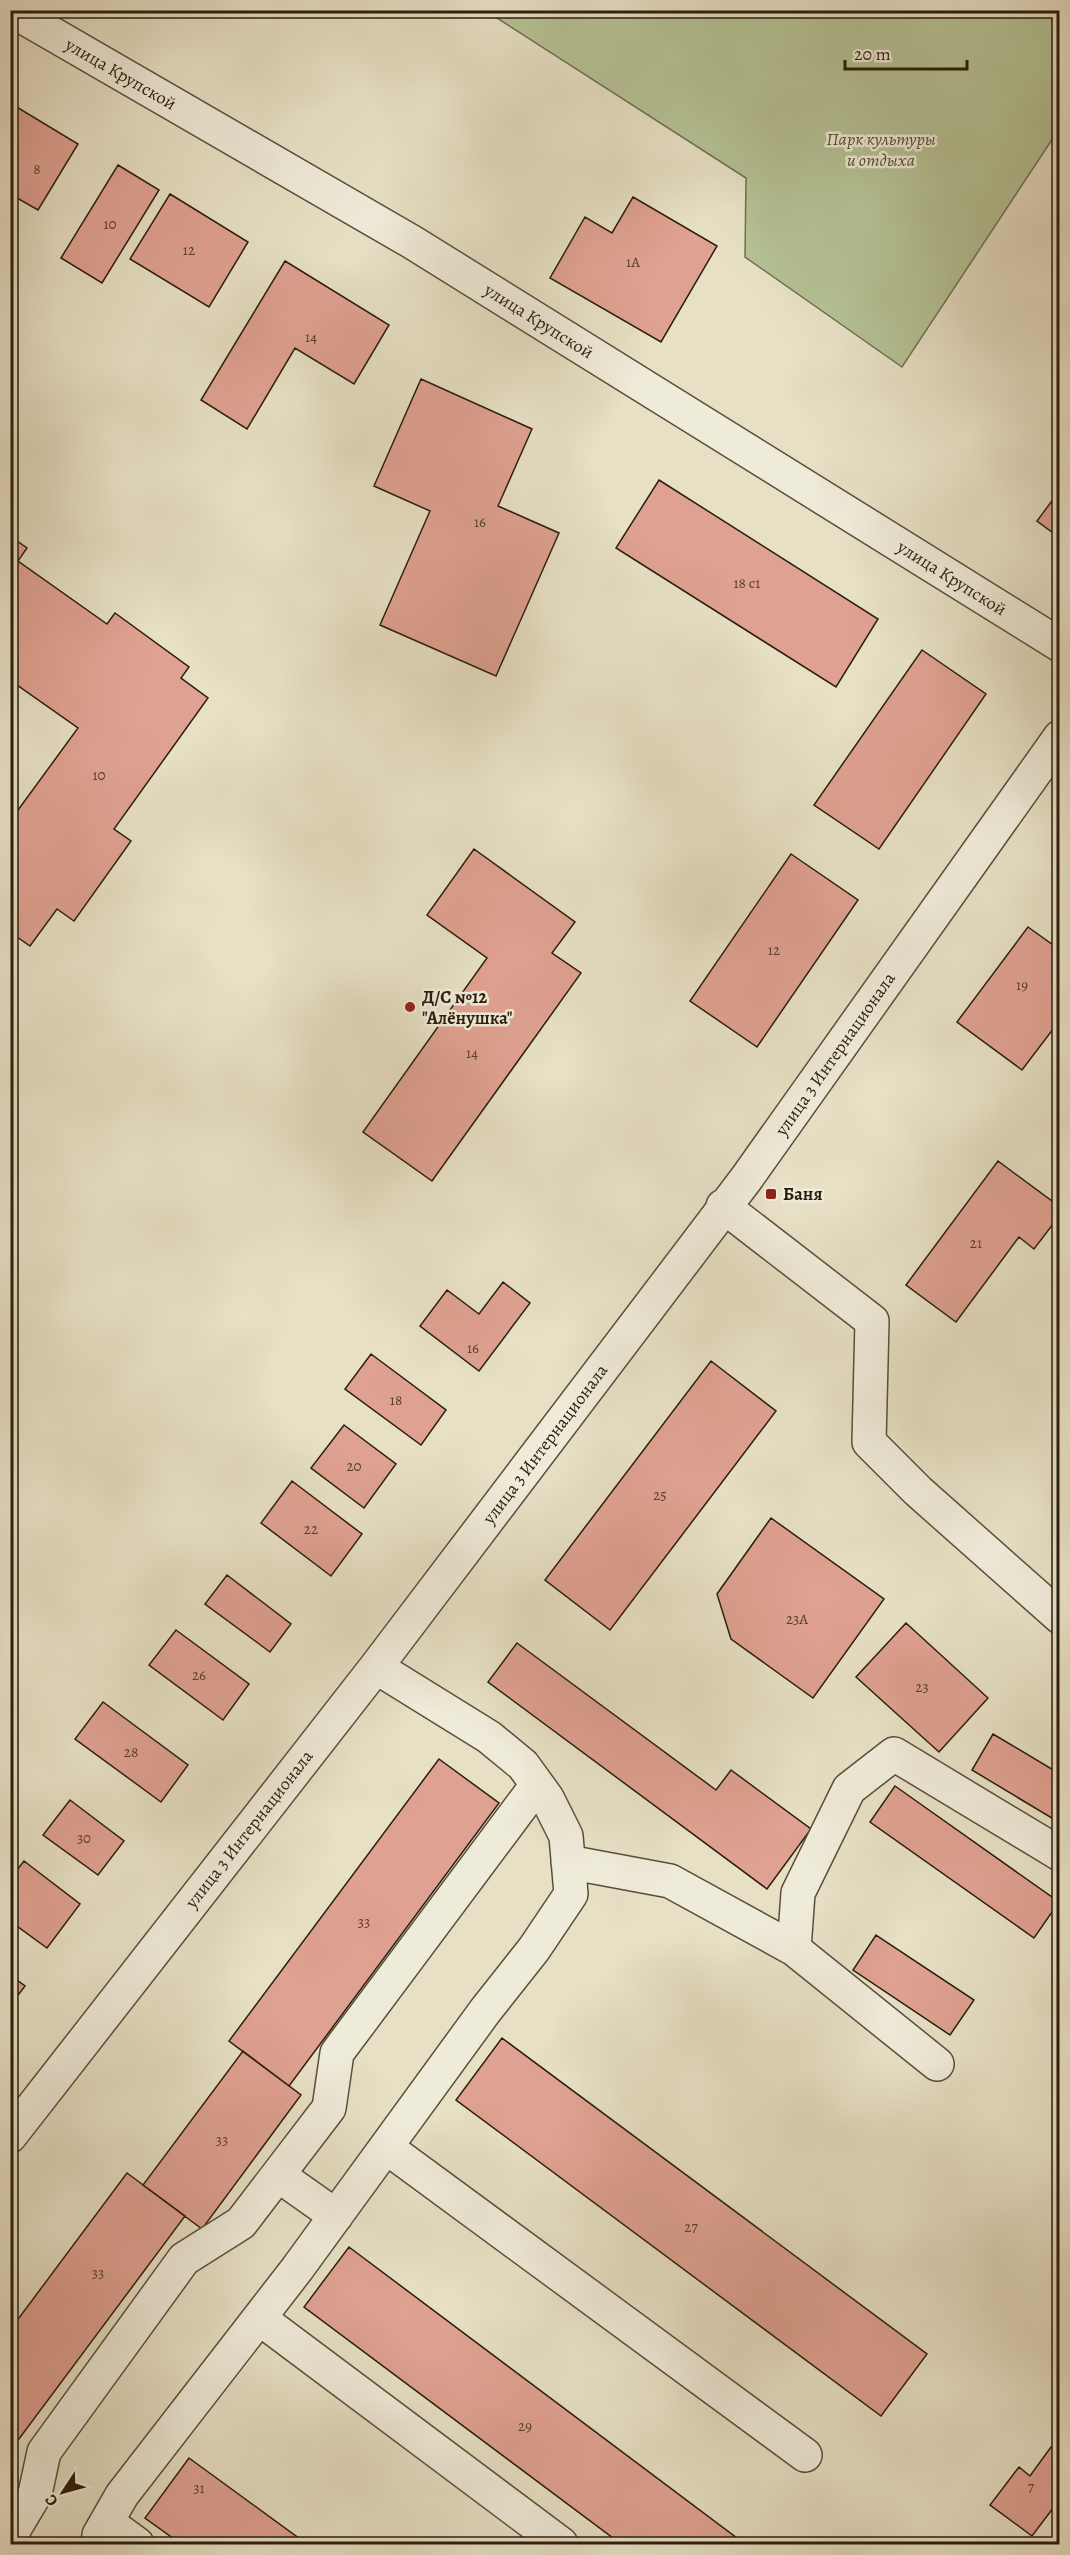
<svg xmlns="http://www.w3.org/2000/svg" width="1070" height="2555" viewBox="0 0 1070 2555" font-family="Alegreya,serif">
<rect width="100%" height="100%" fill="#e7e0c5"/>
<filter id="stains"><feTurbulence type="fractalNoise" baseFrequency=".00333" numOctaves="4"/><feColorMatrix values="0 0 0 0 .2 0 0 0 0 .09 0 0 0 0 .02 0 0 0 .5 -.17"/></filter>
<radialGradient id="worn" r=".72"><stop offset=".6" stop-color="#630" stop-opacity="0"/><stop offset="1" stop-color="#630" stop-opacity=".3"/></radialGradient>
<path fill="#b5c295" stroke="#707051" stroke-width="1.5" d="M486 11H1059V129L902 367 745 257 746 178Z"/>
<path fill="#dfa191" stroke="#2a1d0d" stroke-width="1.5" d="M10 103 78 144 38 210 10 194Z
M118 165 159 190 102 283 61 258Z
M170 194 248 242 209 307 130 259Z
M633 197 717 246 661 342 550 278 585 217 612 233Z
M285 261 389 325 354 384 295 348 247 429 201 400Z
M421 379 532 429 498 506 559 533 496 676 380 625 430 511 374 486Z
M659 480 878 619 836 687 616 548Z
M1060 490V538L1037 521Z
M10 536 27 548 18 561 107 624 115 613 189 667 181 678 208 698 114 829 131 841 74 921 57 909 30 946 10 932V821L78 728 10 680Z
M922 650 986 694 879 849 814 805Z
M474 849 575 922 552 953 581 973 432 1181 363 1132 487 958 427 915Z
M791 854 858 900 757 1047 690 1001Z
M1028 927 1060 950V1020L1022 1070 957 1022Z
M998 1161 1060 1207V1215L1034 1249 1019 1237 956 1322 906 1285Z
M503 1282 530 1303 479 1371 420 1326 447 1290 479 1314Z
M371 1354 446 1410 421 1445 345 1389Z
M711 1361 776 1411 610 1630 545 1580Z
M344 1425 396 1464 364 1508 311 1468Z
M292 1481 362 1534 331 1576 261 1523Z
M771 1518 884 1599 813 1698 731 1639 717 1594Z
M227 1575 291 1624 270 1652 205 1604Z
M906 1623 988 1698 939 1752 856 1677Z
M176 1630 249 1684 223 1720 149 1665Z
M517 1643 716 1790 731 1770 811 1829 767 1889 488 1682Z
M103 1702 188 1765 161 1802 75 1739Z
M993 1734 1060 1774V1823L972 1770Z
M439 1759 499 1803 289 2086 229 2041Z
M895 1786 1059 1902 1034 1938 870 1822Z
M70 1800 124 1841 98 1875 43 1835Z
M24 1861 80 1904 47 1948 10 1921V1879Z
M876 1935 974 2000 950 2035 853 1970Z
M10 1975 25 1986 10 2006Z
M502 2038 927 2354 881 2416 456 2100Z
M243 2051 301 2095 202 2229 143 2185Z
M127 2173 185 2216 10 2451V2330Z
M349 2247 745 2544H621L304 2307Z
M1051 2447 1060 2453V2499L1032 2536 990 2505 1019 2467 1030 2476Z
M189 2458 307 2544H181L145 2518Z"/>
<g fill="none" stroke-linecap="round" stroke-linejoin="round">
<defs>
<path id="minor" d="M11 10 412 242 1060 645
M723 1206 872 1321 869 1442 918 1491 1060 1617
M568 1862 670 1881 794 1949
M937 2064 794 1949 798 1893 849 1789 894 1754 1060 1854
M10 2136 376 1667 746 1179 1060 737
M386 2147 805 2455
M278 2175 336 2216
M259 2318 561 2544
M107 2522 137 2544
M10 2536 35 2494 44 2452 184 2259 241 2223 329 2108 337 2053 537 1785
M98 2544 99 2535 122 2495 297 2269 485 2011 534 1949 571 1894 566 1836 547 1798 523 1765 489 1737 376 1667"/>
</defs>
<use href="#minor" stroke="#594e3b" stroke-width="36"/>
<use href="#minor" stroke="#efebd9" stroke-width="33"/>
</g>
<g fill="#8f2418" stroke="#efebd9" stroke-width="2">
<circle cx="410" cy="1007" r="6"/>
<rect x="765" y="1188" width="12" height="12" rx="3"/>
</g>
<g text-anchor="middle" stroke-width="5" stroke-linejoin="round" paint-order="stroke">
<g font-size="15" fill="#573e2e">
<text x="37" y="174">8</text>
<text x="110" y="229">10</text>
<text x="189" y="255">12</text>
<text x="633" y="267">1А</text>
<text x="311" y="342">14</text>
<text x="480" y="527">16</text>
<text x="747" y="588">18 с1</text>
<text x="99" y="780">10</text>
<text x="774" y="955">12</text>
<text x="1022" y="990">19</text>
<text x="472" y="1058">14</text>
<text x="976" y="1248">21</text>
<text x="473" y="1353">16</text>
<text x="396" y="1405">18</text>
<text x="354" y="1471">20</text>
<text x="660" y="1500">25</text>
<text x="311" y="1534">22</text>
<text x="797" y="1624">23А</text>
<text x="199" y="1680">26</text>
<text x="922" y="1692">23</text>
<text x="131" y="1757">28</text>
<text x="84" y="1843">30</text>
<text x="364" y="1927">33</text>
<text x="222" y="2145">33</text>
<text x="691" y="2232">27</text>
<text x="98" y="2278">33</text>
<text x="525" y="2431">29</text>
<text x="1031" y="2492">7</text>
<text x="199" y="2493">31</text>
</g>
<g font-size="18" fill="#2a1d0d" stroke="#efebd9">
<text transform="translate(121 74) rotate(30)" y="6">улица Крупской</text>
<text transform="translate(539 321) rotate(32)" y="6">улица Крупской</text>
<text transform="translate(952 578) rotate(32)" y="6">улица Крупской</text>
<text transform="translate(835 1054) rotate(-55)" y="6">улица 3 Интернационала</text>
<text transform="translate(545 1444) rotate(-53)" y="6">улица 3 Интернационала</text>
<text transform="translate(249 1829) rotate(-52)" y="6">улица 3 Интернационала</text>
</g>
<g font-size="18" font-style="italic" fill="#544f36" stroke="#efebd9">
<text x="881" y="145">Парк культуры<tspan x="881" dy="21">и отдыха</tspan></text>
</g>
<g font-size="18" font-weight="bold" fill="#2a1d0d" stroke="#efebd9" text-anchor="start">
<text x="422" y="1003">Д/С №12<tspan x="422" dy="21">"Алёнушка"</tspan></text>
<text x="783" y="1200">Баня</text>
</g>
</g>
<rect width="1070" height="2555" fill="none" stroke="#e7e0c5" stroke-width="36"/>
<rect x="12" y="12" width="1046" height="2531" fill="none" stroke="#2a1d0d" stroke-width="3"/>
<rect x="18" y="18" width="1034" height="2519" fill="none" stroke="#2a1d0d" stroke-width="1.5"/>
<g transform="translate(63 2492) rotate(234)" stroke="#efebd9" stroke-width="4.5" paint-order="stroke">
<path d="M0-4.5L10 22L0 15L-10 22Z" fill="#2a1d0d"/>
<text y="-9" font-size="16" font-weight="bold" text-anchor="middle" fill="#2a1d0d">С</text>
</g>
<path d="M845 60v9h122v-9" fill="none" stroke="#2a1d0d" stroke-width="3"/>
<text x="854" y="60" font-size="18" fill="#2a1d0d" stroke="#efebd9" stroke-width="4.5" paint-order="stroke">20 m</text>
<rect width="100%" height="100%" filter="url(#stains)"/>
<rect width="100%" height="100%" fill="url(#worn)"/>
</svg>
